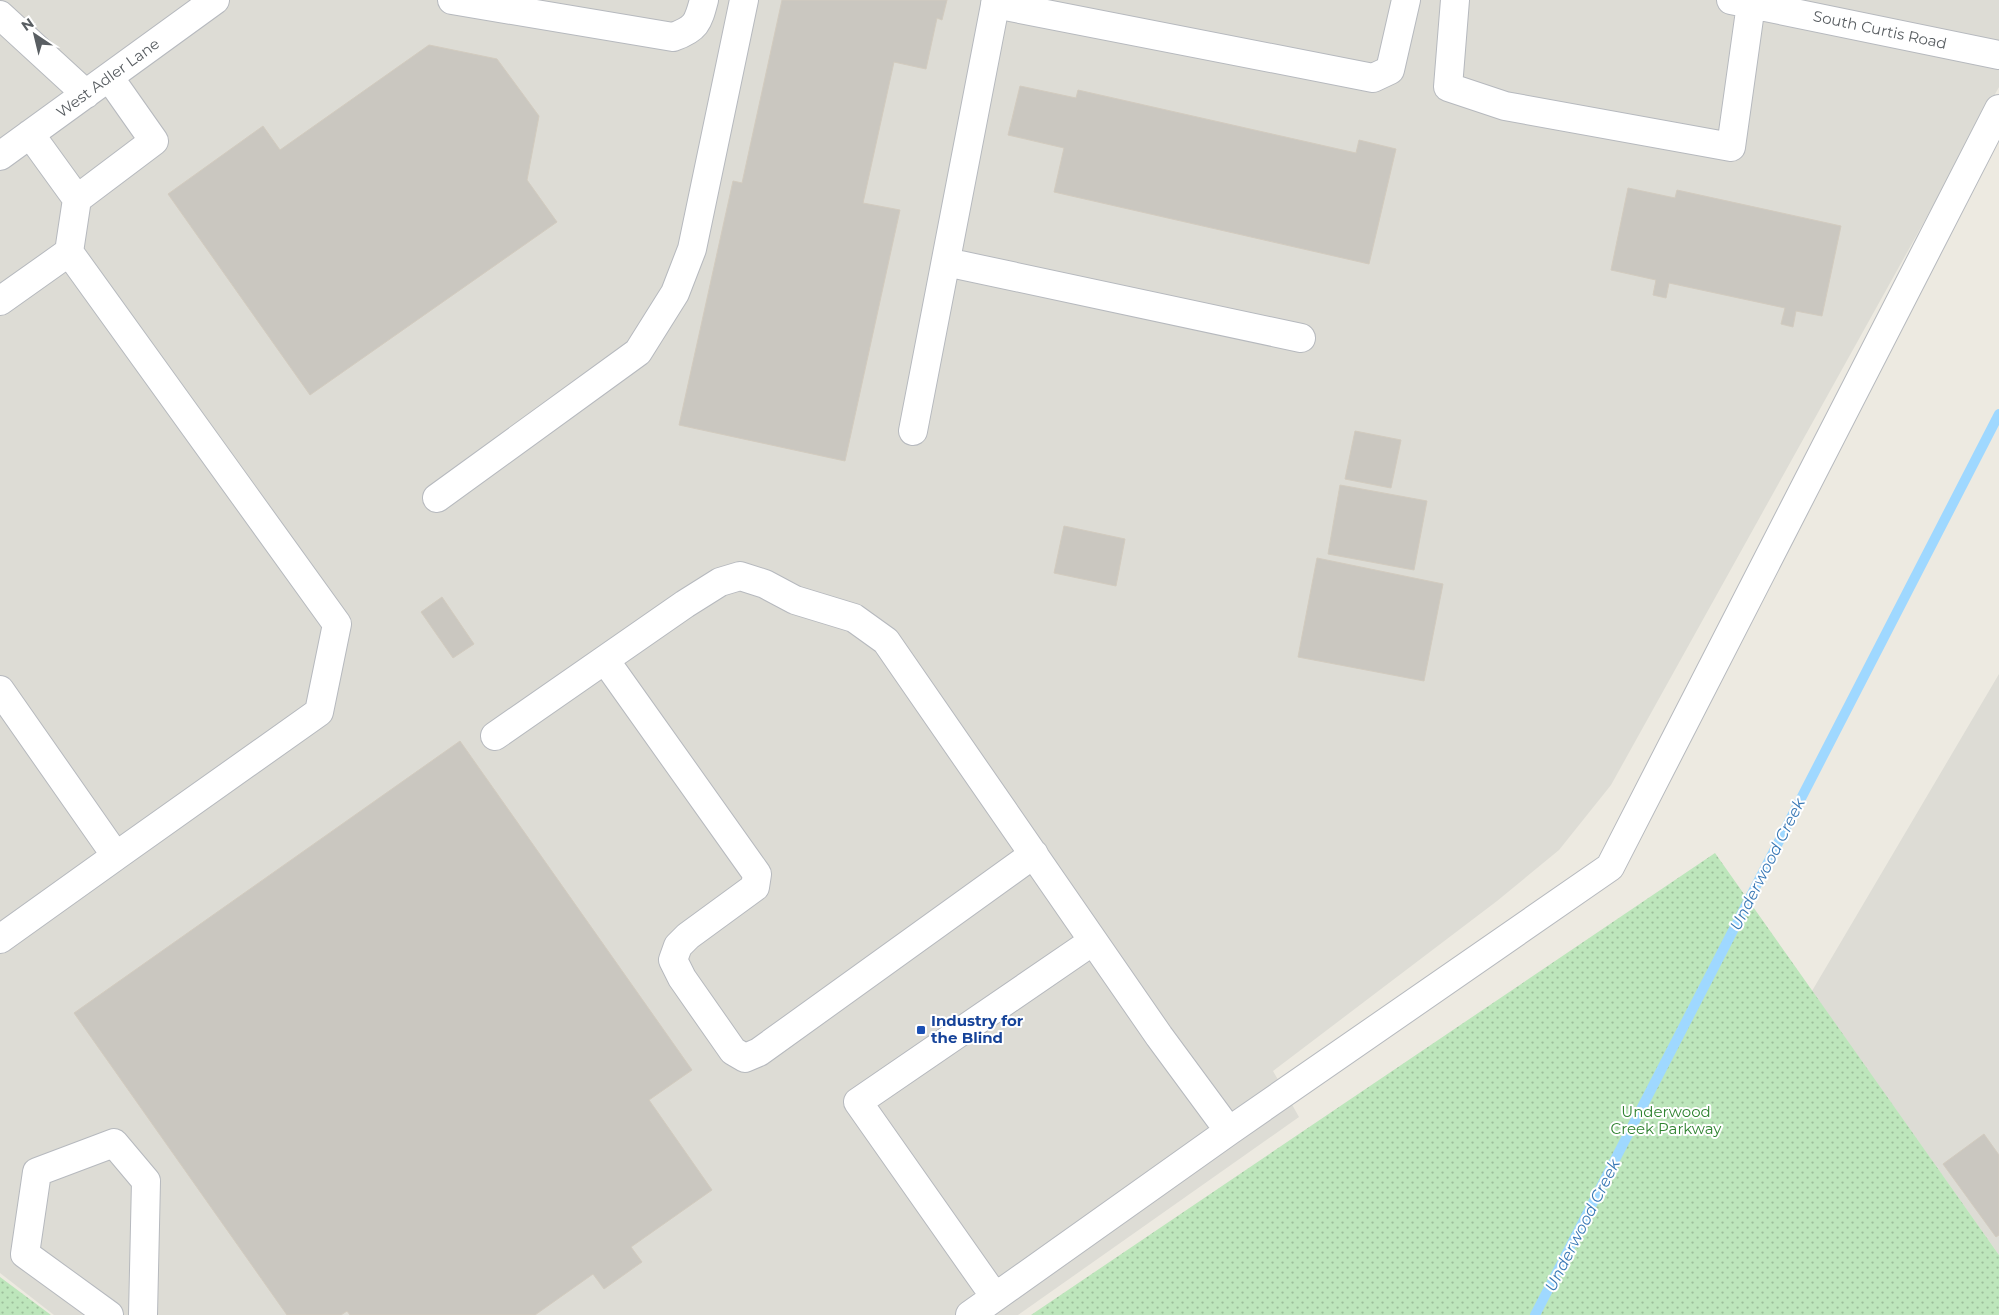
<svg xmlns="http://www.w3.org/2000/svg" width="1999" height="1315" viewBox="0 0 1999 1315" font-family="Montserrat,sans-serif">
<defs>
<pattern id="park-dots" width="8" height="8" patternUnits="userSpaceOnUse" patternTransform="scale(1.25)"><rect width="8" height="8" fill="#bde6bb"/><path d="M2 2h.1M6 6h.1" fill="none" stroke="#9dbe9b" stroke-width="1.8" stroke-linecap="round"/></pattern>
</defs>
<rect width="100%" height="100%" fill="#edeae1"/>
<path fill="#dddcd5" d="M0 0H1999V87L1611 785 1559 850 1497 901 1273 1071 1299 1117 1018 1315H54L0 1273Z
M1999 674V1255L1812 991Z"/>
<path fill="url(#park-dots)" d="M1715 853 1999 1255V1315H1031Z
M0 1277 51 1315H0Z"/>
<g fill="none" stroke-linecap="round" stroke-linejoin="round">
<path stroke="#9fd8ff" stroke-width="10" d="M1535 1315 1999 414"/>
</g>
<path fill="#cac7c0" stroke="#d2cbbf" d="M782 0H947L942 20 937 18 926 69 894 62 863 203 900 210 845 461 679 425 733 181 742 183Z
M429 45 497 59 539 116 527 180 557 222 310 395 168 194 263 126 280 150Z
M1020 86 1076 98 1078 90 1356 153 1359 140 1396 149 1369 264 1054 192 1064 148 1008 135Z
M1628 188 1675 198 1677 190 1841 226 1822 316 1796 311 1793 327 1781 324 1785 308 1669 283 1666 298 1653 295 1656 280 1611 270Z
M1355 431 1401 440 1391 488 1345 479Z
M1340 485 1427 501 1414 570 1328 554Z
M1064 526 1125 539 1116 586 1054 573Z
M1317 558 1443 584 1424 681 1298 657Z
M442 597 474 644 453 658 421 612Z
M460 741 692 1070 649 1100 712 1190 631 1247 642 1262 604 1289 593 1274 535 1315H350L347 1311 341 1315H287L74 1013Z
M1984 1134 1999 1155V1235L1996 1237 1943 1164Z"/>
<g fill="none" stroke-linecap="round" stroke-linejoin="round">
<defs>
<path id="minor" d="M452 0 673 37C696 29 698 23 704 0
M1455 0 1448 87 1505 106 1731 147 1751 4
M1731 0 1999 55
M995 4 1373 78 1390 70 1406 0
M0 15 86 94
M30 134 77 199
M0 156 215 0
M946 262 1301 338
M0 301 69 252
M913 431 996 0
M437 498 638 352 675 293 692 249 744 0
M605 660 757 874 755 887 688 936 678 946 673 960 682 978 733 1051 745 1058 759 1052 1034 854
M0 690 116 856 319 712 337 624 69 252 77 199 154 141 109 77
M495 736 685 604 720 582 740 576 765 584 795 600 854 618 886 641 1159 1036 1229 1131
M0 939 116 856
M995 1297 858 1102 1093 941
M109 1315 25 1254 37 1172 114 1143 146 1181 143 1315
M970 1315 1229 1131 1610 867 1999 109"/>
</defs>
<use href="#minor" stroke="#b6b9be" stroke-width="30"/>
<use href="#minor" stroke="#fff" stroke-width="28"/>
</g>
<rect fill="#1a4fb4" stroke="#fff" stroke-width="2" x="916" y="1025" width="10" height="10" rx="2.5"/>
<g text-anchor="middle" stroke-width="4" stroke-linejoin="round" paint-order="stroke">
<g font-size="15" fill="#595e62" stroke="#fff">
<text transform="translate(1880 30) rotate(12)" y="5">South Curtis Road</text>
<text transform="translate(108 78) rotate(-36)" y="5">West Adler Lane</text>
</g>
<g font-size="15" font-weight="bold" fill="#164399" stroke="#fff" text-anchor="start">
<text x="931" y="1026">Industry for<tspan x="931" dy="17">the Blind</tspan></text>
</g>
<g font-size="15" fill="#308331" stroke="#fff">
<text x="1666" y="1117">Underwood<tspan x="1666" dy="17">Creek Parkway</tspan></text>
</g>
<g font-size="16" font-style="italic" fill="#3978b5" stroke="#fff">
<text transform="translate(1767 864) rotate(-63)" y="6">Underwood Creek</text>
<text transform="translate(1582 1225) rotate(-63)" y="6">Underwood Creek</text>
</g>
</g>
<g transform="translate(35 35) rotate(325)" stroke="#ffffff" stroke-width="4" paint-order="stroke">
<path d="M0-4L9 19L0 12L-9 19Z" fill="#595e62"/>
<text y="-8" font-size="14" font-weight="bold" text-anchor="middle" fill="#595e62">N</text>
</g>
</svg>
